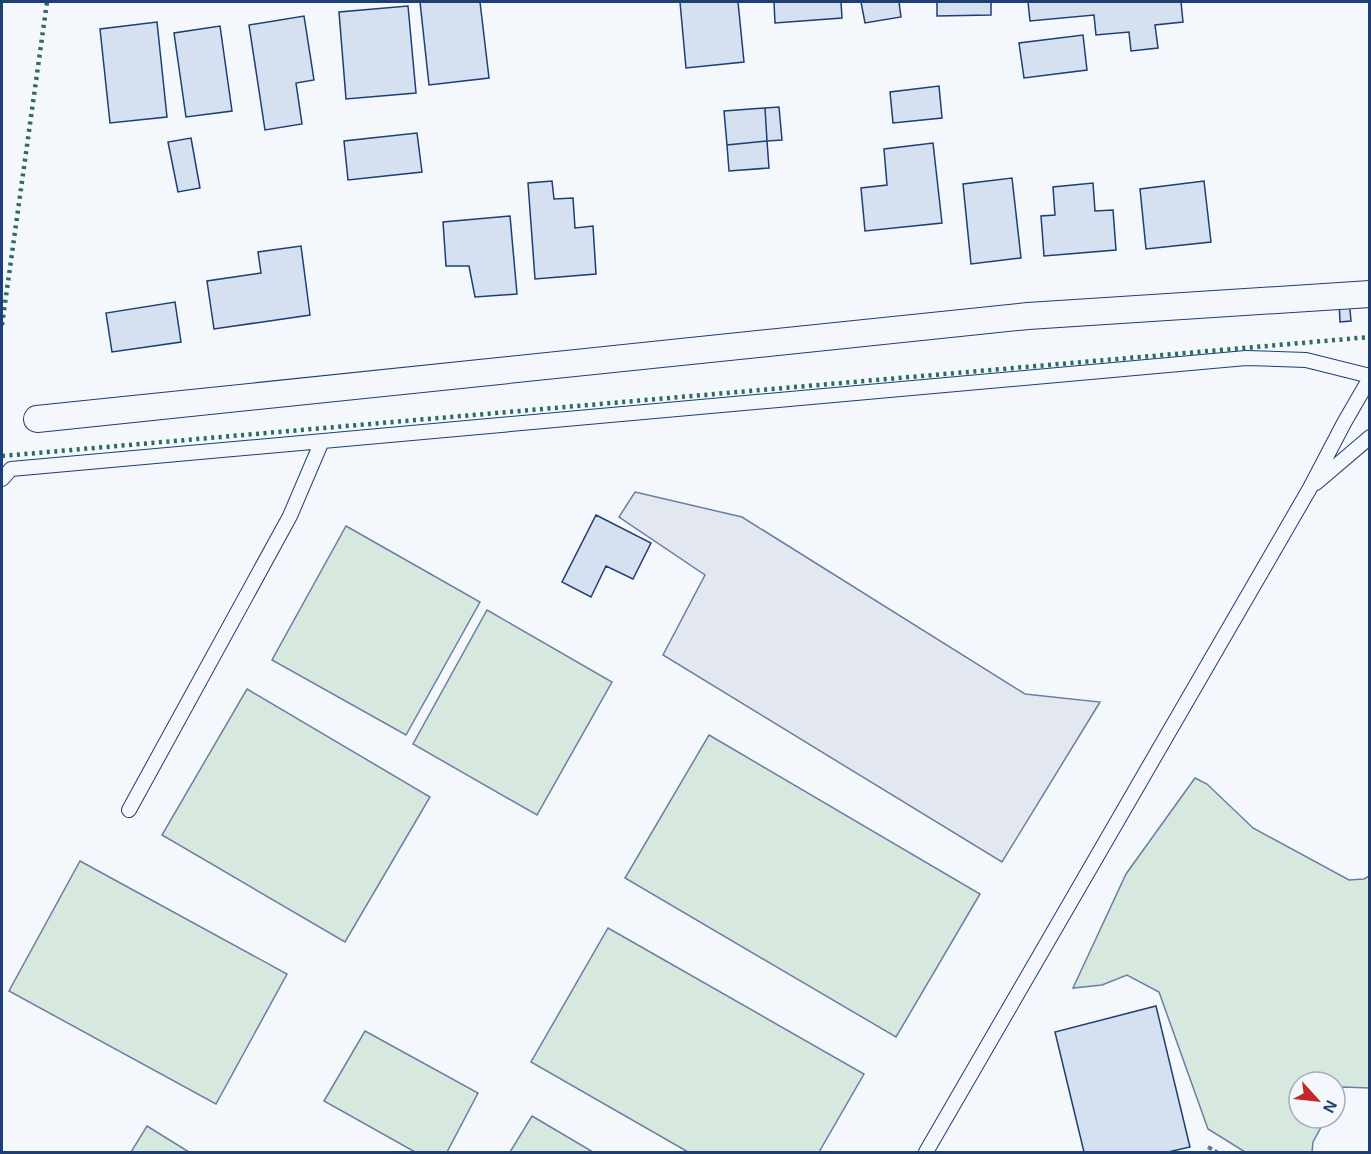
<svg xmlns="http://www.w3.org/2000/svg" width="1371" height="1154" viewBox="0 0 1371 1154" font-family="Arial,sans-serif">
<rect width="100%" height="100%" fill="#f4f7fb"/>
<path fill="#d7e8df" stroke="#687fa3" stroke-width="1.5" d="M346 526 480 602 406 735 272 660Z
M487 610 612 682 537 815 413 744Z
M247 689 430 797 345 942 162 835Z
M709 735 980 894 896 1037 625 878Z
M1195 778 1207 784 1253 828 1349 880 1364 879 1369 876V1088L1343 1087 1335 1102V1082H1299V1118H1326L1313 1142 1312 1152H1245L1208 1129 1159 992 1127 975 1102 985 1073 988 1126 874Z
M80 861 287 974 216 1104 9 991Z
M608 928 864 1074 819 1152H688L531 1062Z
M365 1031 478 1093 447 1152H415L324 1101Z
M532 1116 593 1152H510Z
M147 1126 189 1152H131Z"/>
<path fill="#e3e8f0" stroke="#687fa3" stroke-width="1.5" d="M635 492 742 517 1025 694 1100 702 1002 862 663 655 705 575 619 517Z"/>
<path fill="#d5e0f0" stroke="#1d3f73" stroke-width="1.5" d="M420 2H480L489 78 429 85Z
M680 2H738L744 62 686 68Z
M774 2H841L842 18 775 23Z
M861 2H899L901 17 865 23Z
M937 2H991V15L937 16Z
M1028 2H1181L1183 22 1155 25 1158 48 1131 51 1129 32 1096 35 1094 15 1030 21Z
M408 6 416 93 346 99 339 12Z
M304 16 314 80 296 83 302 124 265 130 249 25Z
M157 22 167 117 110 123 100 29Z
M220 26 232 111 186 117 174 33Z
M1083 35 1087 70 1024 78 1019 43Z
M939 86 942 118 893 123 890 92Z
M779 107 782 140 767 141 765 108Z
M765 108 767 141 727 145 724 111Z
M417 133 422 172 348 180 344 141Z
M191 138 200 188 178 192 168 142Z
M767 141 769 168 729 171 727 145Z
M933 143 942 223 865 231 861 188 887 185 884 149Z
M1012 178 1021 258 971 264 963 184Z
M552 181 554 199 573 198 575 228 593 226 596 274 535 279 528 183Z
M1204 181 1211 242 1146 249 1140 189Z
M1093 183 1095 211 1113 210 1116 250 1044 256 1041 216 1055 215 1053 187Z
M510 216 517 294 475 297 469 266H446L443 222Z
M301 246 310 315 214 329 207 281 261 273 258 252Z
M1349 299 1351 321 1340 322 1339 300Z
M175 302 181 342 112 352 106 313Z
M596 515 651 543 633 579 606 566 591 597 562 582Z
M1156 1006 1190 1147 1168 1152H1084L1055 1032Z"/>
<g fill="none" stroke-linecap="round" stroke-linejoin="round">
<defs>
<path id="lane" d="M2 479 11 469 1246 358 1306 360 1370 376
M1316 483 1370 437
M129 810 290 516 322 441
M926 1152 1310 488 1344 423 1370 378"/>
<path id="street" d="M37 419 1028 316 1370 294"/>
</defs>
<use href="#lane" stroke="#1d3f73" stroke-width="16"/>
<use href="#street" stroke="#1d3f73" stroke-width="28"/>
<path stroke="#5e769c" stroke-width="4" stroke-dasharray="4.5 3" stroke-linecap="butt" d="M1208 1147 1217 1152"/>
<use href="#lane" stroke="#f4f7fb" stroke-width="14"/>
<use href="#street" stroke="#f4f7fb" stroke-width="26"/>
<path stroke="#2c6c60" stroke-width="4.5" stroke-dasharray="3 4.5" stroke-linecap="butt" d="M2 325 47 2
M2 456 1370 337"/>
</g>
<rect width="1371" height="1154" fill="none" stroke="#1d3f73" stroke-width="6"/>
<g transform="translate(1317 1100) rotate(117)"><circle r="28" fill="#f4f7fb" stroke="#9eadc5" stroke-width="1.5"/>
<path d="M0-4.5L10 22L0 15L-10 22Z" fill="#c62828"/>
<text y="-9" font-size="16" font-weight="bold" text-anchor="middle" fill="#1d3f73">N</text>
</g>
</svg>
